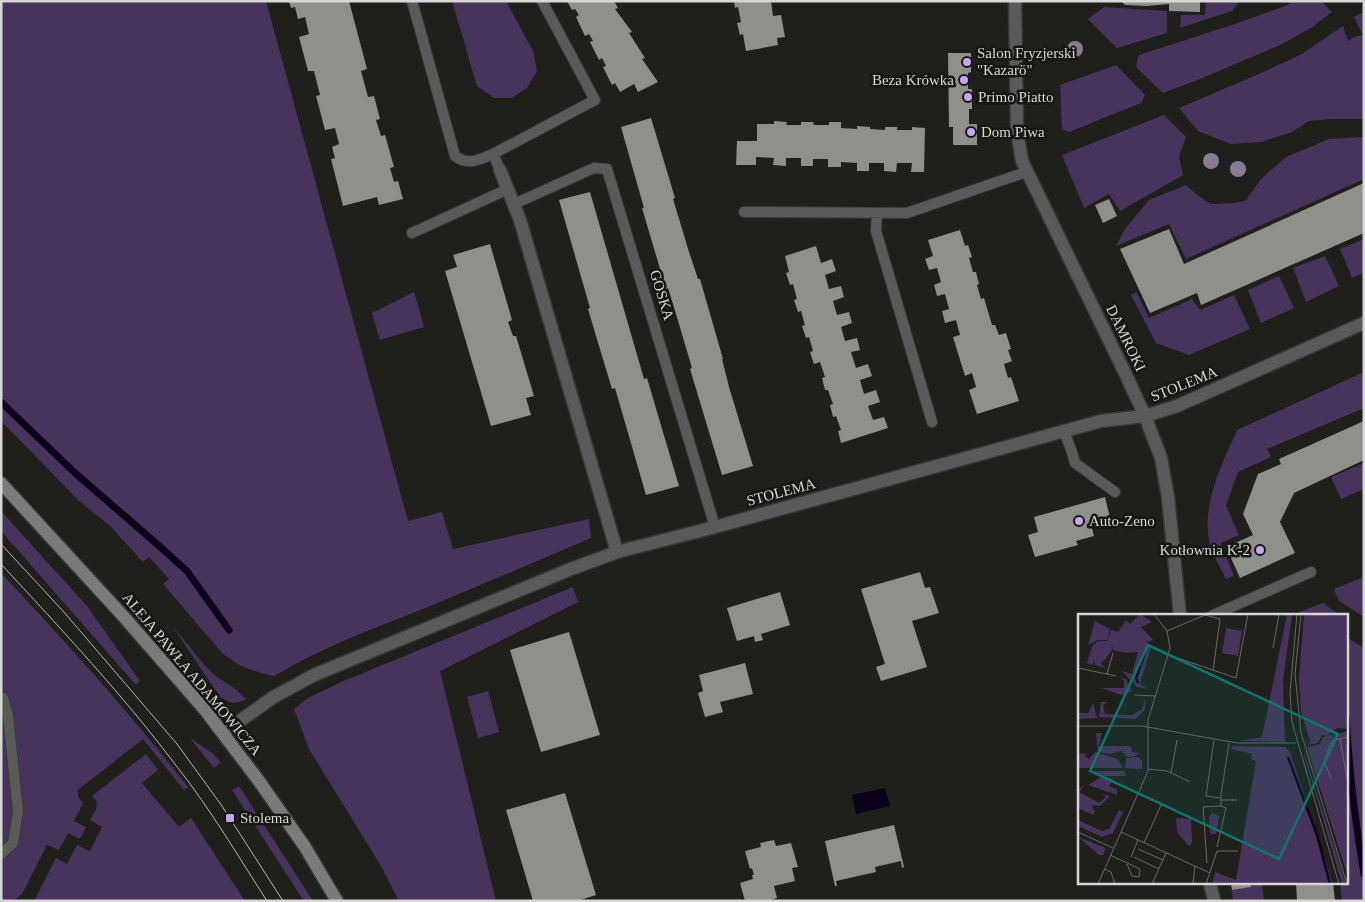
<svg xmlns="http://www.w3.org/2000/svg" width="1365" height="902" viewBox="0 0 1365 902" font-family="'Times New Roman',serif">
<rect width="100%" height="100%" fill="#1f1f1c"/>
<path fill="#47335c" d="M1 1H266L408 521 442 512 453 549 589 519 591 538C535 562 479 586 423 609 372 629 321 648 274 676L261 673 241 666 223 654 163 584 169 579 149 557 143 562 110 526 78 500 1 421Z
M452 1H506L533 51 537 71 527 88 512 98H494L477 86Z
M1206 1H1240L1232 11 1180 28 1181 15H1205Z
M1292 1H1321L1332 12 1311 28 1280 45 1200 79 1163 93 1136 67 1139 55 1232 25 1288 5Z
M1104 7 1167 11V33L1117 48 1088 19Z
M1364 12V119H1331L1309 121 1292 132 1261 142 1231 144 1198 131 1179 108 1261 73 1302 54 1343 26 1348 41 1354 37 1363 35 1354 17Z
M1116 65 1145 95 1141 103 1069 132 1062 129 1060 85Z
M1164 115 1186 137 1179 157 1183 175 1120 211 1109 194 1084 208 1062 155Z
M1364 137V179L1186 259 1169 224 1116 246 1125 229 1149 200 1186 185 1197 195 1211 204 1235 203 1246 200 1261 179 1286 157 1329 139Z
M1364 239V273L1352 278 1340 249Z
M1325 256 1339 286 1306 302 1293 268Z
M1279 276 1294 308 1261 323 1248 290Z
M414 292 424 327 380 340 372 313Z
M1136 292 1149 318 1192 299 1200 310 1234 295 1250 329 1189 355 1156 343 1131 295Z
M1364 372V408L1267 449 1271 457 1238 472 1226 506 1239 535 1221 543 1234 576 1226 579C1221 569 1211 551 1209 541 1202 503 1222 464 1237 430Z
M1364 463V489L1341 499 1331 477Z
M1 511 87 606 140 681 136 685 1 531Z
M1 573C66 642 129 712 188 787L184 790 143 739 78 790V797L83 803 74 821 86 827 80 839 68 833 59 850 47 845 22 894 13 901H1Z
M1364 577V617L1338 600 1334 589Z
M573 587 578 602 440 671 496 901H399L381 866 309 749 294 709 308 698 341 682Z
M1323 603 1341 616H1289Z
M171 624 205 666 214 675 234 688 246 699C234 705 230 703 220 697Z
M1346 637 1364 648V901H1342L1340 883H1346Z
M488 691 499 732 478 738 467 697Z
M189 737 212 753 221 762 214 768Z
M146 754 158 770 142 783 179 827 191 818 245 901H34L56 858 67 864 77 845 90 851 102 827 90 820 96 809 97 802 92 796Z
M239 786 313 901H304L232 790Z
M1250 883H1262L1264 901H1233L1232 890 1250 887Z"/>
<path fill="#0d001d" d="M885 788 890 806 856 814 852 795Z"/>
<g fill="none" stroke-linecap="round" stroke-linejoin="round">
<path stroke="#0d001d" stroke-width="7" d="M1 402 75 473 157 544 187 571 229 630
M1346 716C1349 769 1355 821 1364 874"/>
</g>
<path fill="#8f908c" d="M289 1H349L367 69 361 71 368 97 374 96 380 119 376 120 381 136 385 135 394 167 390 168 394 182 398 181 403 199 379 205 377 197 343 206 331 159 335 158 332 147 339 144 335 128 325 130 316 96 320 95 314 71H308L299 37 309 34 305 17 298 19 295 7 291 8Z
M567 1H614L618 8 615 9 632 32 629 33 645 58 642 59 658 82 638 92 634 84 620 92 615 83 612 85 603 67 606 66 602 58 599 60 590 42 593 41 589 34 585 36 576 17 579 15 575 9 572 10Z
M734 1H771L773 16 781 15 785 37 777 38 778 45 746 51 743 34 740 35 737 23 741 22 738 7 735 8Z
M1121 1H1200V12L1169 11V4L1147 6 1125 5Z
M948 53H971V72L968 73V89H972V109H969V124H977V145H953V127H949Z
M651 118 675 198 673 199 689 252 698 279H700L723 359H722L729 387 753 466 722 475 690 369 692 368 676 314 668 288 666 289 642 208H644L621 127Z
M774 121 787 122 786 125H801V122H813L814 125H829V122H841V128L857 129V126L870 127V129L885 130V127H897V130H912V127L925 128 924 172H911L912 163H897L896 172 884 171V163H869V171H857V163L841 162V167H828V159H813V166H801V158H786V166L773 165 774 158 756 157V165H736L737 141H757V124H774Z
M1364 183V233L1201 305 1197 293 1150 313 1120 249 1169 229 1184 264Z
M590 192 644 379 647 378 679 486 646 495 615 388 612 389 596 336 588 309 590 308 559 200Z
M1109 199 1117 216 1103 223 1095 205Z
M960 230 965 246 968 245 972 257 969 258 973 272H976L979 284 977 285 981 299 984 298 992 325H995L999 335 1006 333 1011 349 1008 350 1012 361 1004 364 1008 378 1011 377 1019 401 977 414 969 390 976 387 972 373 965 376 953 337 960 335 956 320 945 323 942 311 949 309 945 294 937 296 934 285 941 282 937 268 929 270 925 259 933 256 928 240Z
M490 244 512 320 508 322 513 336H516L534 396 526 398 531 415 491 426 445 271 457 267 453 255Z
M816 246 821 263 832 259 836 271 825 275 829 289 841 286 844 297 833 301 837 315 849 312 852 323 841 327 845 341 857 338 860 350 851 352 856 368 868 364 872 376 860 380 864 394 876 390 880 402 868 406 873 420 884 417 888 428 841 443 838 431 841 430 836 416 833 417 830 405 833 404 828 390H825L822 378 825 377 820 362 814 364 810 352 813 351 809 337 806 338 802 326 805 325 801 311 798 312 794 300 797 299 793 284 790 285 786 273 789 272 785 256Z
M1364 421V460L1294 493 1280 522 1295 553 1240 578 1226 547 1253 535 1243 514 1258 474 1281 464 1279 459Z
M1105 497 1110 518 1091 524 1094 536 1076 541 1078 545 1035 557 1028 535 1038 532 1034 517Z
M920 572 925 588 930 587 939 613 912 621 927 667 881 681 876 667 885 664 861 589Z
M780 592 790 625 761 634 763 640 755 642 754 636 737 641 727 608Z
M569 632 600 735 541 752 510 650Z
M745 663 753 694 720 702 723 712 705 717 698 693 703 691 699 675Z
M565 793 596 895 577 901H533L506 810Z
M894 825 904 867 902 868 901 861 875 867 876 872 836 881 837 886H835L825 841Z
M774 840 776 846 791 843 798 867 792 868 795 881 774 886 777 898 767 901H745L740 883 753 879 752 875H754L752 868 750 869 745 851 761 847 760 843Z
M1231 883H1250L1251 887 1232 890Z
M1296 883H1333L1335 901H1297Z"/>
<g fill="none" stroke-linecap="round" stroke-linejoin="round">
<defs>
<path id="lane" d="M412 1 455 156C469 166 478 160 493 154L500 170
M493 154 595 100 542 1
M514 204 594 168 607 169 715 527
M744 212 907 213 1026 172
M877 214 876 231 932 422
M412 233 508 189
M1064 431 1073 455 1075 463 1115 492
M1211 616 1311 572
M1 697 3 698 8 715 18 812 13 843 1 854"/>
<path id="street" d="M1015 1 1017 131 1022 161 1125 373 1145 416 1161 458 1168 497 1180 616
M500 170 520 220 617 552
M223 733 272 698 314 675 571 569 617 552 715 527 1101 421 1145 416 1177 406 1364 323
M1210 883 1214 901"/>
<path id="secondary" d="M1 483 124 617 205 710 259 781 305 847 337 901"/>
</defs>
<use href="#lane" stroke="#393936" stroke-width="12"/>
<use href="#street" stroke="#393936" stroke-width="15"/>
<use href="#secondary" stroke="#393936" stroke-width="15"/>
<use href="#lane" stroke="#5a5a59" stroke-width="10"/>
<use href="#street" stroke="#5a5a59" stroke-width="12"/>
<use href="#secondary" stroke="#7b7b79" stroke-width="12"/>
<path stroke="#b8b8b6" stroke-width="1" d="M1 544 63 611 177 744 222 806 283 901
M1 564C62 630 124 696 178 768 211 810 238 856 267 901"/>
</g>
<g fill="#887c94">
<circle cx="1075" cy="49" r="8"/>
<circle cx="1211" cy="161" r="8"/>
<circle cx="1238" cy="169" r="8"/>
</g>
<g fill="#c8a5ef" stroke="#161613" stroke-width="2">
<circle cx="967" cy="62" r="5"/>
<circle cx="964" cy="80" r="5"/>
<circle cx="968" cy="97" r="5"/>
<circle cx="971" cy="132" r="5"/>
<circle cx="1079" cy="521" r="5"/>
<circle cx="1260" cy="550" r="5"/>
<rect x="225" y="813" width="10" height="10" rx="2.5"/>
</g>
<g text-anchor="middle" stroke-width="5" stroke-linejoin="round" paint-order="stroke">
<g font-size="15" fill="#d7d7d5" stroke="#161613" text-anchor="start">
<text x="977" y="58">Salon Fryzjerski<tspan x="977" dy="17">"Kazarö"</tspan></text>
<text x="954" y="85" text-anchor="end">Beza Krówka</text>
<text x="978" y="102">Primo Piatto</text>
<text x="981" y="137">Dom Piwa</text>
<text x="1089" y="526">Auto-Zeno</text>
<text x="1250" y="555" text-anchor="end">Kotłownia K-2</text>
<text x="240" y="823">Stolema</text>
</g>
<g font-size="15" fill="#d7d7d5" stroke="#161613">
<text transform="translate(662 295) rotate(73)" y="5">GOSKA</text>
<text transform="translate(1126 338) rotate(64)" y="5">DAMROKI</text>
<text transform="translate(1184 384) rotate(-22)" y="5">STOLEMA</text>
<text transform="translate(781 492) rotate(-15)" y="5">STOLEMA</text>
<text transform="translate(192 674) rotate(50)" y="5">ALEJA PAWŁA ADAMOWICZA</text>
</g>
</g>
<g transform="translate(1078 614)">
<rect width="270" height="270" fill="#1f1f1c"/>
<path d="M62 0 74 8 63 13 75 26 68 28 73 33 62 70 70 75 59 73 44 57 54 60 60 38 48 39 35 36 34 31 33 38 23 50 29 55 17 51 16 46 15 51 9 49 14 32 20 27H29L33 16 40 18 48 6 52 10ZM209 0H214L205 67 207 128 160 127 184 123ZM226 0H270V115L259 114 249 122 244 121 240 129 230 131 232 127 223 98 221 64ZM17 7 32 15 29 26H20L10 31ZM148 14 164 17 160 42 144 39ZM41 64 48 65 54 77 44 81 23 74H46V66ZM67 85V96L57 105 21 103 23 88H30L25 91 27 100 54 101 64 95ZM15 89 19 104 0 105V99H10ZM270 117V263L226 124 230 133 242 130 245 123ZM18 119H24L21 132H53L54 138 62 139 55 143H49L43 137 33 140 20 138ZM154 132 207 133 212 138 255 270H134L137 258 158 266 178 147 173 145 174 140 153 135ZM17 138 40 145 45 154H0V140L9 139 7 142 11 145ZM226 141H227L268 270H264ZM59 143 64 146V155L47 154 48 144ZM17 157H46L48 162H19ZM23 163 39 165H35L31 172 39 176V181L10 171ZM7 171 1 178 21 189 28 183 22 180 32 182 22 192 13 191 17 197 15 201 0 194V176ZM41 196 45 198 35 219 24 223 0 212V206L24 217 31 215ZM134 199 141 202 138 220H132L131 204ZM98 204 113 205 114 228 111 232 99 218ZM0 223 28 234 25 241H21Z" fill="#47335c"/>
<path fill="none" stroke="#0d001d" stroke-width="2.5" d="M60 69 58 64 69 33M210 143 239 221 252 270"/>
<path fill="none" stroke="#696966" stroke-width="1" d="M219 0 212 79 214 108 261 270M223 0 217 60 223 119 269 270M89 17 127 1 142 5 135 57M195 34 201 0M91 41 158 64 170 0M0 54 38 62M29 60 35 39M56 81 78 82M0 112H64L159 129H218M262 125 270 169M136 126 128 182 143 184M70 155 89 157 112 168M93 159 99 126M253 164 246 148 252 131 254 127 270 123M143 186H159M0 218 35 234M43 218 132 259M66 229 83 191M139 233 148 194 143 192V181L151 129M60 235 85 246M32 241 62 255 61 263 54 262 49 250M53 243 60 226M56 243 81 255M129 249 125 193 143 192M26 255 33 258 37 270M20 270 70 157V106L92 34 89 17 76 0M74 270 88 239M115 270 117 252M128 270 139 237H160"/>
<path fill="#0f766e" fill-opacity="0.15" stroke="#0f766e" stroke-width="2.5" d="M70 31 260 120 201 245 12 157Z"/>
<rect width="270" height="270" fill="none" stroke="#d7d7d5" stroke-width="2.5"/>
</g>
<rect width="1365" height="902" fill="none" stroke="#d7d7d5" stroke-width="5"/>
</svg>
